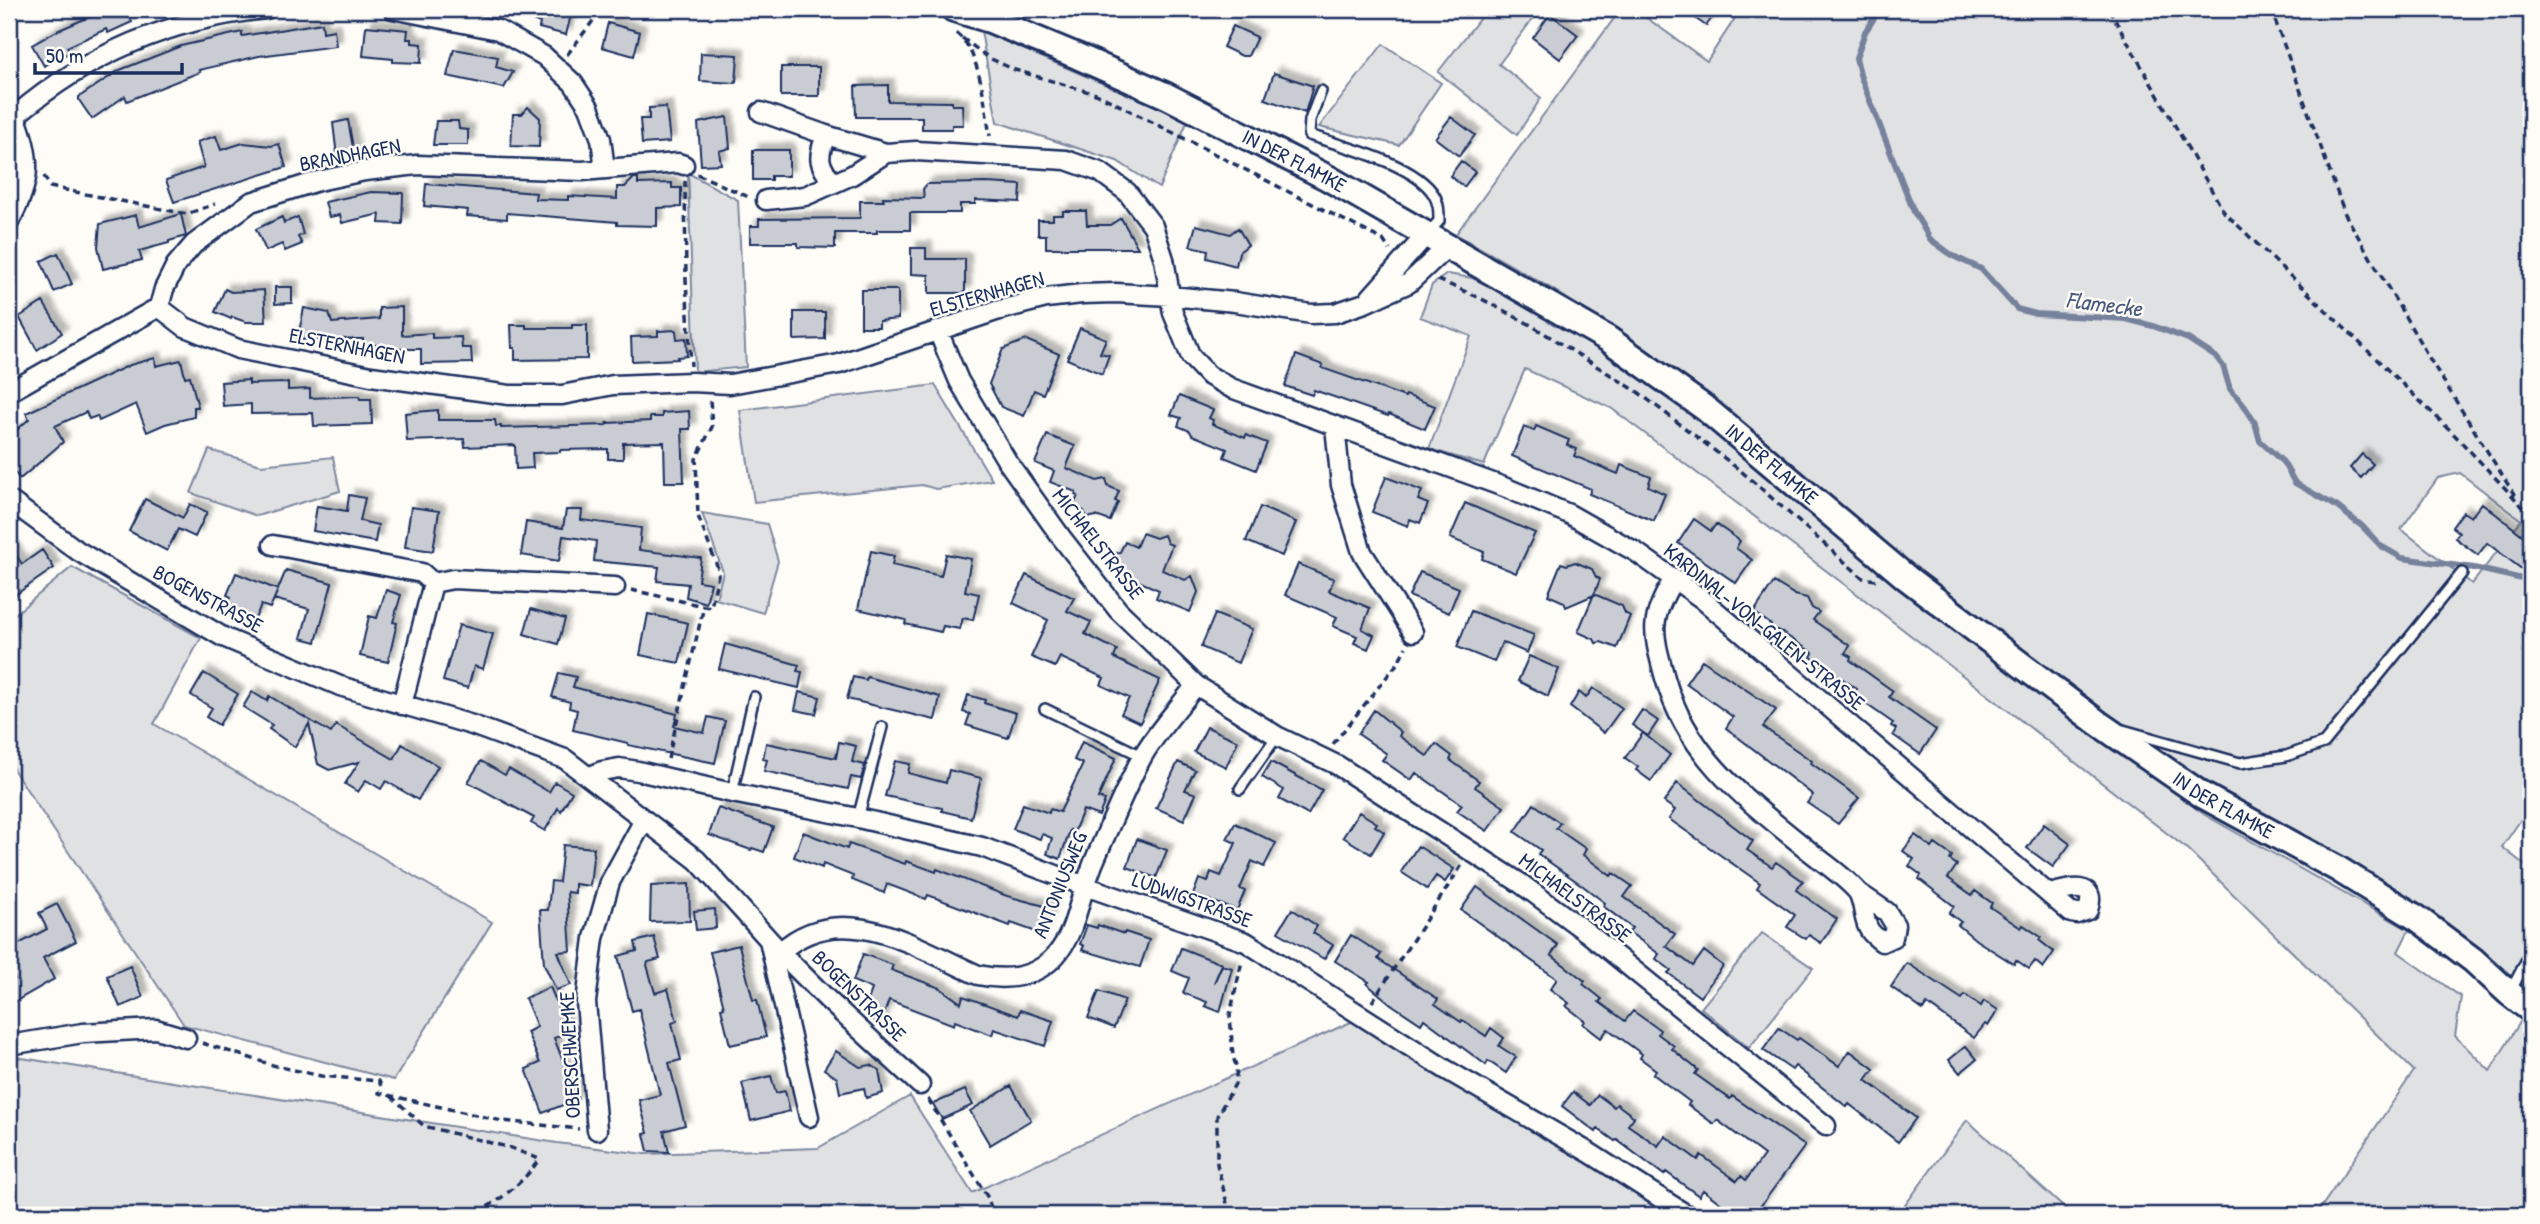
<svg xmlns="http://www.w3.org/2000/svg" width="2540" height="1224" viewBox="0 0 2540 1224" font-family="'Patrick Hand',sans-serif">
<defs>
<filter id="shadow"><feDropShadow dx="6" dy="-6" stdDeviation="2" flood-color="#0004"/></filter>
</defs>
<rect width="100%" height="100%" fill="#fdfcf7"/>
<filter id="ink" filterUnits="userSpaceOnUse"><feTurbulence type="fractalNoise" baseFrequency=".0143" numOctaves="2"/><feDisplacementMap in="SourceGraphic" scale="14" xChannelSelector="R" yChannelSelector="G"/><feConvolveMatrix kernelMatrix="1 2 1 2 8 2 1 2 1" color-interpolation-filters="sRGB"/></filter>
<g filter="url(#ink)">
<path fill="#e0e1e3" stroke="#7e88a0" stroke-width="2" fill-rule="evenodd" d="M1487 9H1540L1499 64 1541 98 1517 135 1438 72Z
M1621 9H1634L1707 61 1741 9H2531V805L2502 847 2531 870V938L2510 980 2435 914 2219 792 2156 752 1911 569 1793 465 1709 398 1612 327 1549 287 1456 234ZM2460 473 2521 520 2472 584 2401 529 2438 478Z
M981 31 1188 120 1159 188 1117 161 997 122Z
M1383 44 1441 83 1399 145 1319 127Z
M688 173 738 200 746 367 695 372Z
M1447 274 1472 278 1502 291 1655 378 1900 586 2155 778 2205 815 2409 930 2398 952 2461 997 2455 1036 2490 1071 2522 1019 2531 1023V1215H2316L2414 1071 2186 848 1861 597 1611 408 1525 369 1484 465 1429 449 1471 336 1420 317 1432 285Z
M935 385 992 480 936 489 922 485 754 502 740 410Z
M209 450 261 465 333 457 340 491 257 516 191 493Z
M702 513 767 524 778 561 763 613 716 599 723 572Z
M72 567 201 638 154 724 492 922 394 1080 184 1025 9 763V619Z
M1762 933 1813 968 1749 1048 1701 1008Z
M1362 1017 1672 1215H9V1056L557 1143 645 1154 818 1148 910 1096 972 1193Z
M1967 1120 2072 1215H1898Z"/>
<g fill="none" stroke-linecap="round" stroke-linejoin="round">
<path stroke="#76819c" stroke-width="6" d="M1880 9 1865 32 1856 58 1861 78 1914 212 1930 239 1953 256 1981 269 2017 309 2036 314 2126 319 2153 326 2188 339 2216 357 2223 366 2230 389 2242 402 2255 423 2260 441 2283 462 2295 483 2336 506 2362 526 2381 546 2402 558 2474 568 2531 581"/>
</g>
<path fill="#c9ccd3" stroke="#1b2f5e" stroke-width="2" filter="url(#shadow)" d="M107 9H126L132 22 108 33 106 29 67 47 70 52 44 66 32 45 57 31Z
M506 9H562L572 11 566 35 539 28 540 23Z
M1682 9H1719L1706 26Z
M1550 14 1578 35 1560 59 1533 38Z
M322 23 323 32 334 30 336 46 259 56 199 70 200 72 127 101 125 96 92 119 79 100V97L120 70 181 46 242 32V36Z
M608 23 640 32 634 56 602 47Z
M366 26 408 30 407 39H412V43L422 44 421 63 393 62V59L363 56Z
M1233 26 1257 37 1248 56H1242L1223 47Z
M454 49 498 57 496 67 513 72 504 88 447 76Z
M701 53 738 55 736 83 700 81Z
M781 67H819V96H781Z
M1274 73 1313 86 1305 113 1265 99Z
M888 85V101L952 102V105H962L963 125H952V129H922V117H856L855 86Z
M528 107 540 118 539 147 511 146 513 114H522Z
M666 107 670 142 642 144 640 119H649V108Z
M727 117 730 148 719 151 721 164 701 165 698 123Z
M1451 117 1475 135 1459 156 1435 138Z
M348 120 354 153 337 156 333 123Z
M436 121H458L459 129 468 130V145H433Z
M216 136 221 150 243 143 271 146 279 144 286 167 174 202 166 180 204 167 197 142Z
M753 150H789V176H771V180H753Z
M1461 161 1475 172 1464 187 1450 176Z
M634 178H638V184L672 183V188H681V207L657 208V226L617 225V222L507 213V219L467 216 468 210 424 206 426 184 536 193 535 199 568 200V196L617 199V187H625Z
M987 183 1021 185 1020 202 975 200V204H960V213H910V230H877V233H835V248L798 247V243H750V226H759V219L860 218V201H884L883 197 924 198 923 189 927 184Z
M371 192 403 193 402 224 379 223 380 214 342 223 340 215 329 217 325 202Z
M1063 211H1086L1087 225H1110L1121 218 1138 248H1046V235H1038V220H1053V215H1063Z
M181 214 186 236 169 241V243L139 251 142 260 103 269 98 247 100 224 136 215 139 227Z
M282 217 284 223 298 217 303 234 298 237 302 244 285 251 282 244 266 251 256 229Z
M1196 225 1230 234 1238 228 1248 245 1239 252 1236 266 1207 258 1208 250 1190 246Z
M911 248H926V259H965V293H929V275L911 274Z
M58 253 72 284 54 292 41 261Z
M275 287H292V303L275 304Z
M225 289 231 292 264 290 266 322H246L232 317 231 319 215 312Z
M861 290H898V319L879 321V327H861Z
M43 302 62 333 37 350 19 317Z
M402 307V335L432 333V338L461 337 462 348H471L472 363 421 364V349H378V345H363V339H330V341L292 339V334L299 332 304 308 329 313 332 323 379 319V308Z
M794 312H825V339L794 340Z
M511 325H526V328H572V325H587V359L515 360V348H512Z
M1080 328 1106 339 1100 353 1109 355 1102 374 1067 359Z
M676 330 677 339 686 338 687 356 677 357 678 359 632 361 631 337 658 336V331Z
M1026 340 1059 354 1043 394 1034 390 1024 416 1001 407 989 384 1003 349Z
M1296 355 1323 365 1322 368 1405 397 1406 395 1435 406 1425 429 1389 414 1388 416 1314 390 1312 395 1285 386Z
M155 358 156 366 181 360 185 377 190 376 198 407H194V417L165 424 147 432 136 404 99 421 97 416 89 419 86 412 55 426 63 442 20 479 9 466V437L29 419 26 413 130 365Z
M249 380V384L288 383V390L310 389V398L359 396 360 399H371L372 424 314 426 313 413 251 414V404L223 406 221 382Z
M1179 396 1213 410 1209 418 1213 420 1212 424 1245 438 1246 435 1267 443 1256 470 1224 457 1227 449 1192 435 1190 431 1178 426 1181 418 1171 415Z
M438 410V420H495L496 426H501V428L607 425V423L650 421V417H662V413L689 411 690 429H682L684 482H665L664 442 623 443V459H608V449L560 450V452L532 453 533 468 516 469 515 445 465 447 464 439 407 441 405 413Z
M1536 426 1569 440 1567 445 1577 449 1574 456 1618 474 1621 465 1651 477 1648 486 1665 494 1654 521 1589 494 1591 489 1512 456 1524 427 1534 431Z
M1047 435 1075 446 1066 468 1097 481 1106 479 1108 486 1119 491 1115 501 1118 502 1110 521 1096 516 1087 518 1084 511 1073 506 1078 496 1075 495 1076 492 1050 482 1054 471 1035 463Z
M2362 454 2373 464 2361 478 2350 468Z
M1386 477 1422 491 1418 500 1428 504 1420 523 1410 519 1408 526 1372 512Z
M349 495 365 498 360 521 378 525 375 542 313 531 317 506 347 511Z
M145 499 183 518 190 504 207 512 195 537 178 529 167 551 129 531Z
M1465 503 1535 533 1516 573 1482 559 1484 552 1450 538Z
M2482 503 2531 542V576L2487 543 2478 555 2455 538 2459 533 2452 527 2463 512 2471 517Z
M411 507 439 511 433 551 405 547Z
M1260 507 1296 522 1282 556 1246 541Z
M566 510H582L581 520 641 528 639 550 701 558 698 581 711 583 706 603 686 597 688 584 657 581 659 567 594 561 596 541 563 536 559 561 521 555 526 522 563 528Z
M1694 519 1711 531 1716 524 1740 541 1736 548 1752 560 1736 583 1678 543Z
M1142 533 1156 538 1164 535 1167 543 1172 545 1162 570 1185 580 1192 576 1198 592 1190 612 1156 598 1159 590 1122 574 1113 554 1120 552 1125 542 1136 547Z
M9 544 22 564 42 550 54 568 9 599Z
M871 551 894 556 892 565 941 576 946 554 971 559 965 591 979 594 973 620 963 618 960 629 943 626 941 632 905 624 906 620 858 609Z
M1575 562 1592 569 1596 577 1600 579 1594 595 1566 607 1564 602 1548 595 1561 563 1567 565Z
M1298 564 1334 579 1329 591 1370 608 1362 629 1374 635 1368 649 1354 643 1357 636 1333 626 1337 617 1285 595Z
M286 570 332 583 316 642 301 638 309 609 274 599Z
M1420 572 1459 588 1449 613 1409 596Z
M236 573 278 590 270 608 261 605 255 619 227 607 231 597 227 595Z
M1026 575 1074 598 1067 611 1091 622 1085 634 1117 650 1114 658 1160 680 1140 723 1121 714 1129 698 1101 685 1104 678 1060 657 1055 667 1031 657 1048 620 1013 603Z
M1774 582 1795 595 1807 598 1812 608 1819 612 1813 620 1850 646 1845 653 1851 657 1850 660 1893 691 1889 697 1936 730 1920 754 1893 735 1896 729 1891 726 1893 723 1853 695 1857 689 1811 657 1813 653 1778 630H1774L1770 624 1754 612Z
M386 590 401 595 393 622 397 623 388 662 360 656 369 616 377 618Z
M1594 594 1622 606 1625 613 1630 616 1617 648 1601 642 1596 643 1594 639 1578 632Z
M531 609 565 619 558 644 524 634Z
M1471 611 1534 635 1527 653 1502 642 1494 662 1457 647Z
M648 614 688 623 679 663 640 655Z
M1215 614 1252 629 1238 663 1201 647Z
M459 625 493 634 483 669 474 666 468 688 443 681Z
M725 644 799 665 797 671 802 672 799 688 719 669Z
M1529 656 1559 669 1548 696 1518 681Z
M1702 660 1776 710 1763 727 1812 761 1811 763 1859 798 1838 824 1807 803 1813 795 1726 728 1733 717 1686 683Z
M204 673 238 694 219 725 206 717 212 708 191 695Z
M559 673 576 677 573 687 677 714 674 726 704 733 708 717 725 721 715 763 628 745V743L573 730 577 710 569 708 570 702 552 697Z
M853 677 866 680 867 677 940 697 935 720 847 699Z
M1593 688 1622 708 1604 733 1570 707 1579 692 1586 698Z
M252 692 267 701 269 696 331 733 336 725 394 759 402 744 438 766 418 800 386 781 381 789 366 780 358 792 345 784 359 762 329 770 318 764 309 724 295 747 269 729 272 725 243 707Z
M799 692 820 697 816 714 795 710Z
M968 695 985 700 984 703 1016 713 1008 738 966 725 970 714 963 712Z
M1374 710 1401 732 1399 736 1427 756 1436 744 1452 756 1450 760 1479 781 1475 787 1504 807 1487 831 1457 811 1462 805 1416 773 1411 780 1382 760 1387 754 1358 734Z
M1642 710 1658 721 1648 736 1632 725Z
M1207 727 1238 741 1226 767 1194 752Z
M1643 733 1670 755 1651 781 1636 770 1638 767 1625 758Z
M839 742 856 746 852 762 865 765 861 779 851 777 848 789 764 771 767 760 763 759 766 743 836 758Z
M1082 742 1116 758 1098 798 1105 800 1099 816 1083 810 1074 832 1070 830 1060 859 1047 854 1052 838 1042 834 1040 839 1013 829 1023 804 1049 813 1050 809 1060 812 1083 764 1074 760Z
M481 761 505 775 509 769 549 792 555 782 572 792 561 811 558 808 545 831 531 823 534 818 468 782Z
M895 761 910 764 908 773 946 783 949 770 981 778 971 818 942 811V808L885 796Z
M1178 762 1195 770 1185 790 1196 794 1184 820 1156 808Z
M1271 762 1322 790 1308 815 1279 799 1284 790 1262 777Z
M1677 783 1753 841 1747 850 1772 867 1776 862 1803 881 1796 890 1837 919 1821 943 1809 935 1806 939 1787 927 1795 915 1757 888 1760 883 1669 819 1675 810 1664 802Z
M1534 804 1560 823 1556 828 1586 849 1583 855 1611 876 1613 873 1632 886 1624 897 1675 934 1666 946 1693 966 1704 951 1723 966 1700 997 1668 973 1671 970 1656 959 1659 954 1629 932 1632 928 1603 906 1605 903 1583 886 1538 854 1541 850 1515 832Z
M718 808 773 827 764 852 752 848 751 850 709 835Z
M1359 812 1377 823 1375 826 1384 832 1371 854 1343 837Z
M1235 823 1276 843 1264 867 1252 861 1240 889 1245 891 1237 910 1193 895 1199 879 1208 882 1211 872 1221 876 1236 843 1227 839Z
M2044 824 2070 844 2053 867 2027 848Z
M803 832 847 849 849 844 905 864 906 861 936 872 937 869 1007 896 1052 908 1042 934 1011 923 1010 926 928 895 926 899 887 884 884 893 852 880 853 876 823 864 822 868 794 857Z
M1915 835 1932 848 1935 844 1952 856 1950 860 1957 865 1948 878 1972 895 1975 891 1992 903 1990 907 2009 920 2021 928 2023 925 2041 937 2039 940 2054 952 2043 968 2035 961 2029 969 2016 960 2014 964 1976 940 1958 925 1961 922 1949 913 1954 906 1919 879 1921 875 1909 866 1914 859 1903 851Z
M1137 839 1167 850 1156 878 1127 867Z
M563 845 594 848 590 886 575 884V893L567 892 571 951 558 952 571 985 556 990 544 964 540 910H548L551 881 559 882Z
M1418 846 1454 869 1445 882 1436 876 1427 889 1401 872Z
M689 884 690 921 650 922 651 886Z
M1477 887 1558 945 1551 955 1585 981 1583 984 1602 999 1599 1002 1625 1021 1633 1011 1660 1030 1658 1034 1674 1046 1672 1049 1698 1070 1695 1074 1730 1099 1732 1096 1805 1146 1754 1215H1736L1703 1190 1699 1196 1666 1172 1664 1175 1617 1140 1615 1141 1598 1129 1596 1132 1562 1106 1573 1092 1590 1105 1598 1095 1614 1107 1617 1104 1634 1117 1628 1125 1658 1146 1665 1136 1698 1160 1701 1155 1737 1181 1741 1176 1746 1180 1764 1155 1717 1120 1714 1124 1688 1105 1690 1102 1653 1074 1656 1070 1640 1058 1642 1054 1608 1029 1601 1038 1583 1024 1585 1021 1566 1006 1569 1003 1550 989 1557 979 1461 910Z
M57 904 76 941 43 958 54 979 9 1005V983L15 979 9 967V949L47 929 39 913Z
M715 909 716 928 696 930 694 911Z
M1292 909 1317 926 1313 933 1333 945 1324 959 1278 932Z
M1087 925 1097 928 1098 925 1124 934 1125 932 1149 940 1140 967 1082 950 1084 946 1080 944Z
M1351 935 1381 954 1378 959 1438 999 1435 1004 1461 1022 1462 1020 1486 1036 1491 1028 1504 1038 1499 1046 1516 1057 1506 1073 1488 1061 1486 1065 1424 1019 1421 1024 1391 1004 1367 984 1369 982 1335 961Z
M654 937 660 959 648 962 647 965 655 993 668 989 677 1021 672 1023 681 1060 669 1063 685 1125 664 1131 669 1152 648 1151 644 1134 648 1133 639 1100 660 1095 639 1009 632 1011 618 956 637 951 635 942Z
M739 945 753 1000H757L766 1037 730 1045 721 1008 724 1007 710 952Z
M1181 948 1222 964 1214 983 1222 965 1232 968 1220 1012 1205 1006 1207 1002 1183 993 1189 978 1172 971Z
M863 954 893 965 891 970 940 988 961 1003 963 996 1018 1016 1020 1010 1053 1021 1045 1046 994 1029 992 1035 955 1021 954 1025 889 1000 880 1025 864 1012 872 989 853 981Z
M1907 963 1962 999 1965 995 1981 1006 1984 1001 1998 1010 1988 1026 1985 1024 1974 1038 1927 1004 1923 1010 1891 987Z
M130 966 143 997 120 1007 107 976Z
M550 987 569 1032 554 1038 578 1099 543 1113 526 1069 540 1063 527 1032 537 1027 525 998Z
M1099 991 1125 1000 1114 1028 1088 1018Z
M1779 1028 1797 1040 1799 1038 1839 1066 1850 1051 1874 1069 1866 1080 1916 1118 1898 1142 1849 1104 1847 1107 1795 1066 1792 1070 1763 1050Z
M1966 1046 1977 1059 1960 1073 1949 1060Z
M836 1051 860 1067 871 1065 879 1070 883 1093 866 1098 864 1088 840 1093 837 1078 824 1069Z
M771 1076 776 1093 785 1091 790 1111 751 1121 742 1083Z
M1011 1086 1031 1120 990 1145 970 1111Z
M965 1090 973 1105 942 1119 933 1104Z"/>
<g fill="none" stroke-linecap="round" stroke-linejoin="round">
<defs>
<path id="lane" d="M1321 91 1310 120 1309 135C1342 146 1416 164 1434 195 1439 203 1439 212 1439 221L1427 234
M1045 709 1142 756
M2123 730 2240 763 2286 756 2324 743 2462 573
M1240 789 1277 736
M732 793 754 697
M858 818 882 727
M2510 992 2531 952"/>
<path id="street" d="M393 9 498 30 544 56 573 83 589 107 601 139 605 169
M761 112 826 135 886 153
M15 116C89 53 170 19 266 9
M826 135C817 158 818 164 833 183
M766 200 805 196 852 175 886 153 916 151 1066 160 1100 172 1127 192 1153 226 1164 259 1173 313 1191 357 1208 375 1231 388 1504 487 1569 514 1636 552 1702 599 2071 913 2077 914 2088 910C2099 879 2065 890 2050 894
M9 222C32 181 32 158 15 116
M1370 298 1426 235
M159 307 164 289 176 265 194 244 251 202 318 181 365 171 417 165 582 171 678 163 684 165
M938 331 959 381 1007 461 1061 537 1118 610 1196 685 1277 736 1337 765 1520 883 1589 934 1826 1126
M9 392 159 307 185 327 238 349 371 376 509 395H562L613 385 692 382 730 384 839 364 996 311 1046 298 1082 294 1116 293 1170 296 1235 302 1311 314 1335 313 1365 303 1409 283 1447 247
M1335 426 1341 485 1362 552 1413 632
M9 500 78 551 223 637 340 686 472 725 565 759 697 860 780 952 828 1000 920 1085
M273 545 422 573 433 583
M1674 578C1649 622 1652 630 1665 678 1687 757 1748 801 1808 850 1824 863 1844 876 1857 891 1865 902 1862 920 1870 931 1873 935 1878 939 1882 942L1893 937 1895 925 1887 912 1859 893
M433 583 453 579 615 587
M402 705 433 583
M589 777 602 771 619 768 638 771 732 793 858 818 982 847 1085 886 1246 942 1445 1069 1590 1153 1687 1215
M769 940 809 1117
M780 952C841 896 917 948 978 975 1006 981 1036 978 1056 955 1073 936 1077 909 1085 886 1090 871 1096 856 1103 841 1115 814 1127 785 1141 759 1155 733 1178 709 1196 685
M9 1045 83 1033 156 1029 186 1038
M597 1130 586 1002 594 938 610 882 644 820"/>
<g id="secondary">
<path id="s1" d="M954 9 990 20 1077 56 1167 96 1328 178 1608 339 1706 409 1907 578 2098 723 2202 795 2338 869 2417 918 2473 960 2509 993 2531 1010"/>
</g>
</defs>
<use href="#lane" stroke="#1b2f5e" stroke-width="14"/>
<use href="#street" stroke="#1b2f5e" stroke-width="23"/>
<use href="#secondary" stroke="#1b2f5e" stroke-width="30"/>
<path stroke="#1b2f5e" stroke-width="3.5" stroke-dasharray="7 5" stroke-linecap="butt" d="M2109 9 2224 212 2449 429 2522 506 2531 513
M2271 9 2345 214 2431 361 2517 499
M956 33C981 52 985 107 990 136
M962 38 989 58 1015 70 1096 94 1109 100 1383 240 1390 250
M567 55 602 9
M697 174 751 198
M44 176 50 187 187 214 215 204
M685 181 686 280 691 366
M1438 280 1478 297 1531 325 1638 392 1741 471 1863 578 1876 580
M631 590 704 606
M1333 744 1397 664 1406 647
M668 759 704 606 711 607 719 571 698 516 696 459 712 427 710 400
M1372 1002 1462 865
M202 1043 276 1066 321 1076 379 1081 381 1086 379 1093 502 1121 579 1129
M391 1096 424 1126 511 1148 539 1159C525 1182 496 1204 472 1215
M928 1099 988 1198 993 1215
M1230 1215 1217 1164V1116L1235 1084 1237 1068 1233 1057 1230 1015 1242 961"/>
<use href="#lane" stroke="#fdfcf7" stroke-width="9"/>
<use href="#street" stroke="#fdfcf7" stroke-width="18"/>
<use href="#secondary" stroke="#fdfcf7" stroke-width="24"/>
</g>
</g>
<g text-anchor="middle" stroke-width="5" stroke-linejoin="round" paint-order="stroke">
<g font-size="21" fill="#1b2f5e" stroke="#fdfcf7">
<text transform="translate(350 155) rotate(-11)" y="7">BRANDHAGEN</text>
<text dy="7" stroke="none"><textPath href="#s1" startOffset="373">IN DER FLAMKE</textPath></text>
<text transform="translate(987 294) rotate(-16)" y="7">ELSTERNHAGEN</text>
<text transform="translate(347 346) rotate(11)" y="7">ELSTERNHAGEN</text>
<text dy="7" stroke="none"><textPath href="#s1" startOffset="940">IN DER FLAMKE</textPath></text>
<text transform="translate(1098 544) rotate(52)" y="7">MICHAELSTRASSE</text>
<text transform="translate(208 599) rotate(28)" y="7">BOGENSTRASSE</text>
<text transform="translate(1764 627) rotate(39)" y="7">KARDINAL-VON-GALEN-STRASSE</text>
<text dy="7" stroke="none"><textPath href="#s1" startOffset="1507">IN DER FLAMKE</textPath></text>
<text transform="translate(1060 885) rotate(-68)" y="7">ANTONIUSWEG</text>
<text transform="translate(1575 898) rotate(37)" y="7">MICHAELSTRASSE</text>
<text transform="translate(1192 900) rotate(20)" y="7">LUDWIGSTRASSE</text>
<text transform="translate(859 996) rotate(44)" y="7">BOGENSTRASSE</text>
<text transform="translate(570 1055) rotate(-93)" y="7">OBERSCHWEMKE</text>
</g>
<g font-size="23" font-style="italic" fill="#49587d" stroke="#fdfcf7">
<text transform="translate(2104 304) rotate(7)" y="8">Flamecke</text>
</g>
</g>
<rect width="2540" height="1224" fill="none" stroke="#fdfcf7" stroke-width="35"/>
<rect x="18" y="18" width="2505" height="1189" fill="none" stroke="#1b2f5e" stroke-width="2.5" filter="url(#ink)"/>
<path d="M35 63v10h147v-10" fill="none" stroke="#1b2f5e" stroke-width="3.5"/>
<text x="46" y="63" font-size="21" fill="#1b2f5e" stroke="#fdfcf7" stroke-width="5" paint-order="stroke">50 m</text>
</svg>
